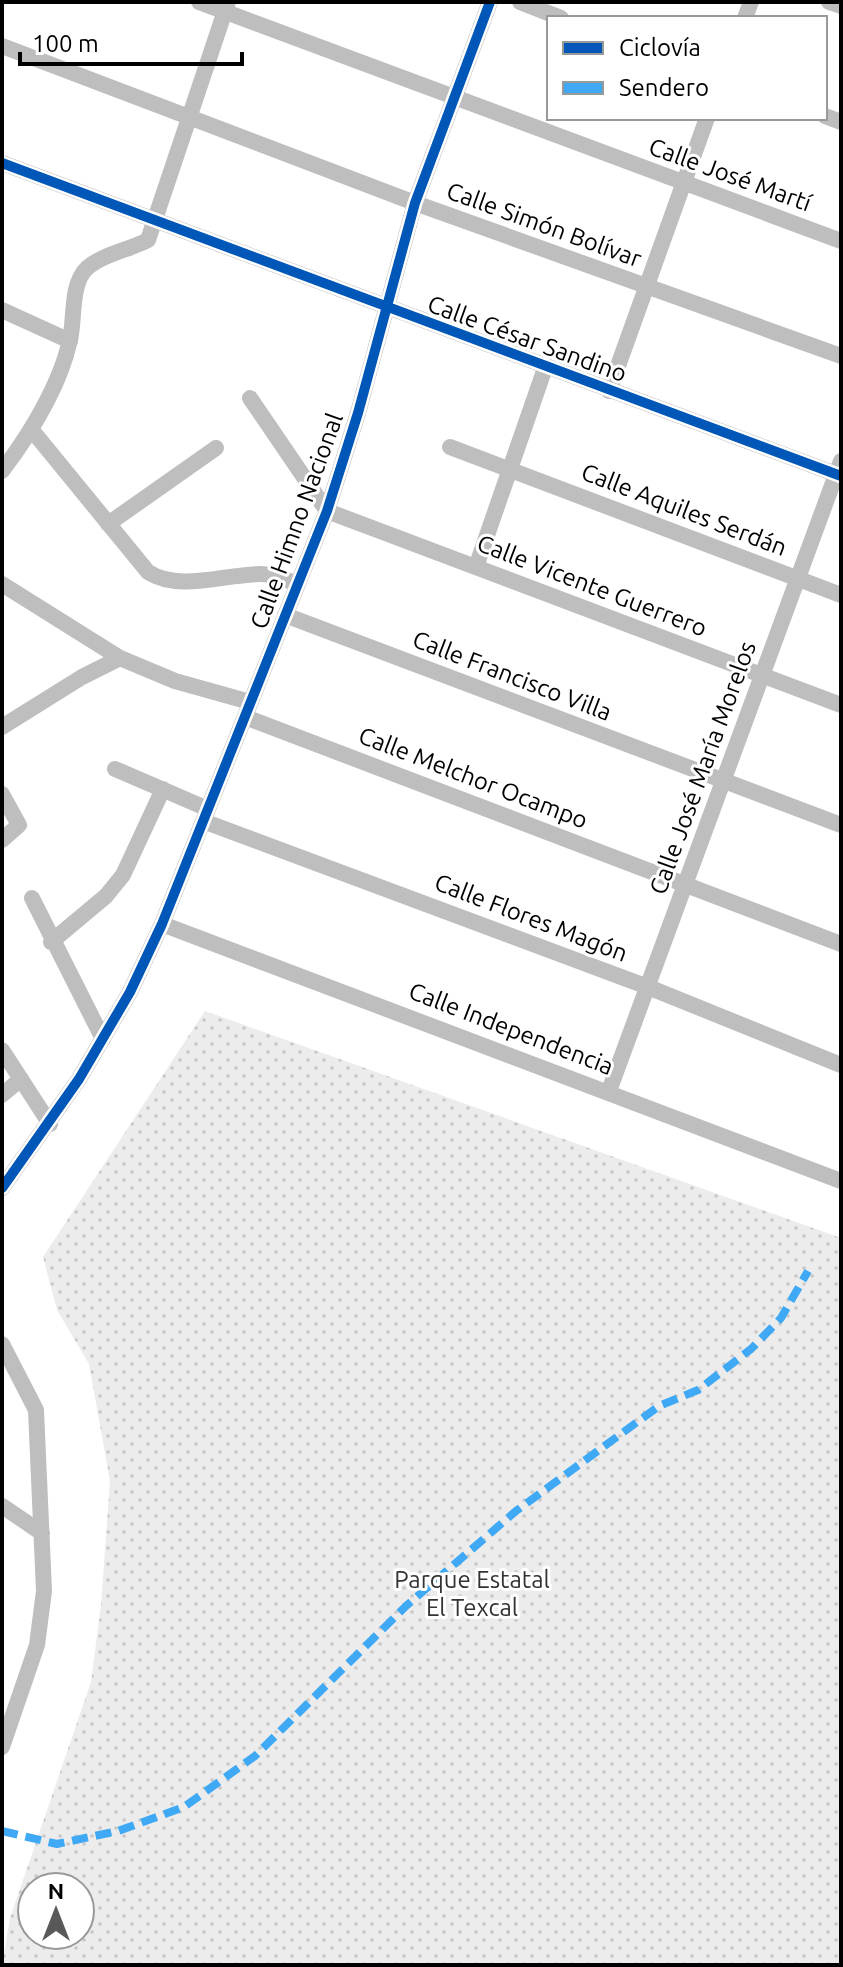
<svg xmlns="http://www.w3.org/2000/svg" width="843" height="1967" viewBox="0 0 843 1967" font-family="Ubuntu,sans-serif">
<defs>
<pattern id="park-dots" width="8" height="8" patternUnits="userSpaceOnUse" patternTransform="scale(2)"><rect width="8" height="8" fill="#ececec"/><path d="M2 2h.1M6 6h.1" fill="none" stroke="#c9c9c9" stroke-width="1.8" stroke-linecap="round"/></pattern>
</defs>
<rect width="100%" height="100%" fill="#fff"/>
<path fill="url(#park-dots)" fill-rule="evenodd" d="M205 1011 841 1238V1965H2L10 1918 91 1682 101 1605 110 1481 89 1364 57 1310 43 1257ZM32 1887H80V1935H32Z"/>
<g fill="none" stroke-linecap="round" stroke-linejoin="round">
<path stroke="#bebebe" stroke-width="16" d="M199 2 841 241
M520 2 561 18
M829 2 841 6
M745 18 751 2
M2 46 415 203 841 356
M825 116 841 122
M2 163 841 476
M2 310 70 341
M609 391 707 118
M250 398 327 511 841 705
M31 429 148 572C179 592 225 574 261 574 273 574 286 580 298 584
M450 447 841 595
M2 471C30 434 60 385 70 340 75 319 70 284 87 268 103 254 129 250 148 240L228 2
M108 524 216 448
M476 567 545 368
M2 584 120 658 175 681 250 702
M285 615 841 825
M245 717 841 944
M2 727 82 677 120 658
M115 769 208 809
M2 794 19 825 2 840
M203 821 648 987 841 1065
M32 898 103 1039
M162 924 841 1181
M51 942 106 896 123 875 163 789
M2 1050 50 1124
M609 1091 841 461
M2 1095 21 1079
M2 1188 79 1079 130 992 162 924 327 511 358 413 415 203 490 2
M2 1344 36 1410 44 1591 37 1645 2 1747
M2 1506 42 1533"/>
<path stroke="#3fa9f5" stroke-width="8" stroke-dasharray="16 8" stroke-linecap="butt" d="M2 1831 57 1844 118 1831 184 1807 255 1756 406 1606 516 1511 659 1406 698 1390 751 1349 781 1318 808 1271"/>
<defs>
<path id="cycleway" d="M2 163 841 476
M2 1188 79 1079 130 992 162 924 327 511 358 413 415 203 490 2"/>
</defs>
<use href="#cycleway" stroke="#fff" stroke-width="15"/>
<use href="#cycleway" stroke="#0057b8" stroke-width="10"/>
</g>
<g text-anchor="middle" stroke-width="6" stroke-linejoin="round" paint-order="stroke">
<g font-size="24" fill="#000" stroke="#fff">
<text transform="translate(730 175) rotate(20)" y="8">Calle José Martí</text>
<text transform="translate(544 225) rotate(20)" y="8">Calle Simón Bolívar</text>
<text transform="translate(527 339) rotate(20)" y="8">Calle César Sandino</text>
<text transform="translate(684 510) rotate(21)" y="8">Calle Aquiles Serdán</text>
<text transform="translate(297 521) rotate(-70)" y="8">Calle Himno Nacional</text>
<text transform="translate(592 586) rotate(21)" y="8">Calle Vicente Guerrero</text>
<text transform="translate(512 676) rotate(21)" y="8">Calle Francisco Villa</text>
<text transform="translate(703 768) rotate(-70)" y="8">Calle José María Morelos</text>
<text transform="translate(473 778) rotate(21)" y="8">Calle Melchor Ocampo</text>
<text transform="translate(531 918) rotate(21)" y="8">Calle Flores Magón</text>
<text transform="translate(511 1029) rotate(21)" y="8">Calle Independencia</text>
</g>
<g font-size="24" fill="#333" stroke="#fff">
<text x="472" y="1588">Parque Estatal<tspan x="472" dy="28">El Texcal</tspan></text>
</g>
</g>
<rect width="843" height="1967" fill="none" stroke="#000000" stroke-width="8"/>
<rect x="547" y="16" width="280" height="104" fill="#ffffff" stroke="#999999" stroke-width="2"/>
<rect x="563" y="42" width="40" height="12" fill="#0057b8" stroke="#999999" stroke-width="2"/>
<text x="619" y="56" font-size="24" fill="#000000">Ciclovía</text>
<rect x="563" y="82" width="40" height="12" fill="#3fa9f5" stroke="#999999" stroke-width="2"/>
<text x="619" y="96" font-size="24" fill="#000000">Sendero</text>
<g transform="translate(56 1911)"><circle r="38" fill="#ffffff" stroke="#999999" stroke-width="2"/>
<path d="M0-6L14 30L0 20L-14 30Z" fill="#595959"/>
<text y="-12" font-size="22" font-weight="bold" text-anchor="middle" fill="#000000">N</text>
</g>
<path d="M20 52v12h222v-12" fill="none" stroke="#000000" stroke-width="4"/>
<text x="32" y="52" font-size="24" fill="#000000" stroke="#ffffff" stroke-width="6" paint-order="stroke">100 m</text>
</svg>
